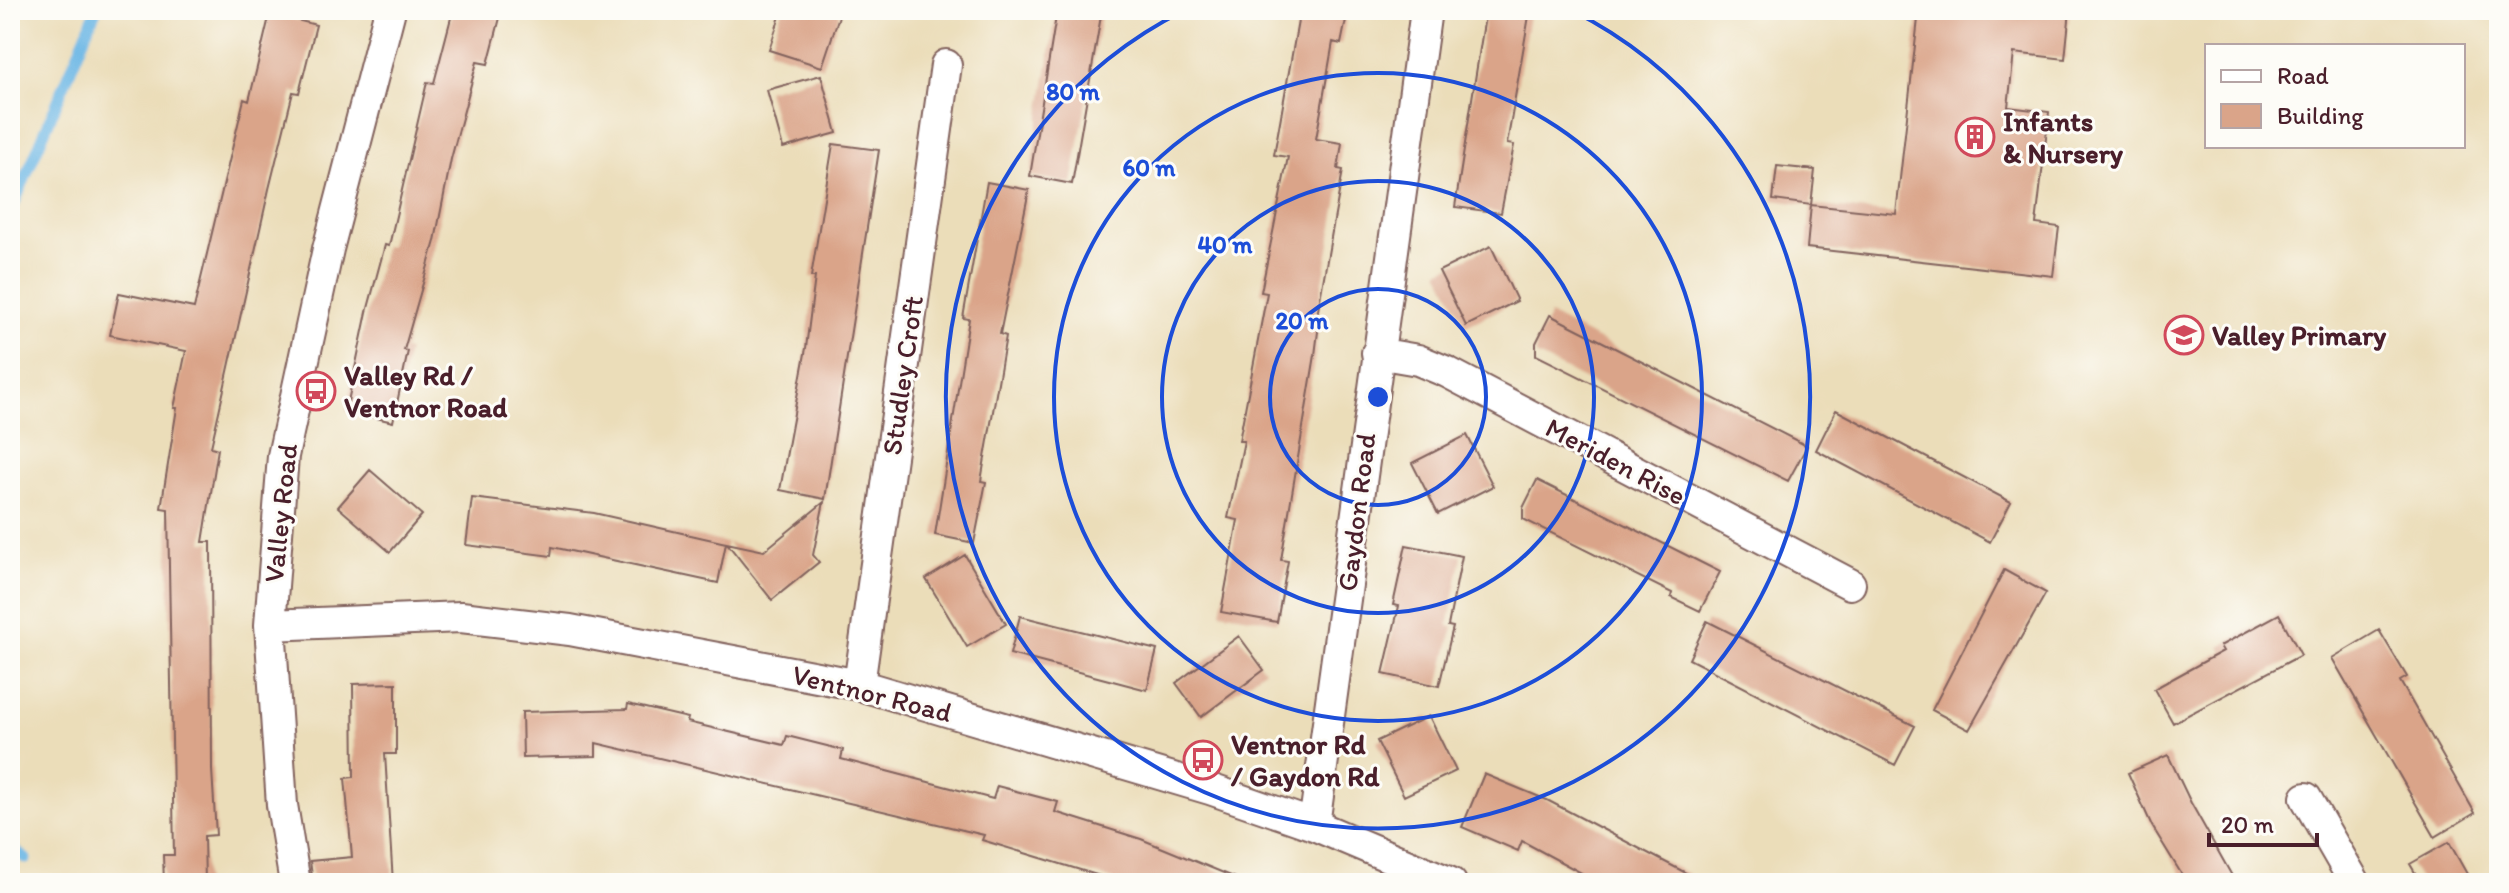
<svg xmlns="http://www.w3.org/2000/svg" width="2509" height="893" viewBox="0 0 2509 893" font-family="Itim,sans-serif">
<rect width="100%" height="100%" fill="#fdfcf7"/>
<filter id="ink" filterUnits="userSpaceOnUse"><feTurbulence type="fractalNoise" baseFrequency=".0125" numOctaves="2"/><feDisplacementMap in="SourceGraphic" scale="16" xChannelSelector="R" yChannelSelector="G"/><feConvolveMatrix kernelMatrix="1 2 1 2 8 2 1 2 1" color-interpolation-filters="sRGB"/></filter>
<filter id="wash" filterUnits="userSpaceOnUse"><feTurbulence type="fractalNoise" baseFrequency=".006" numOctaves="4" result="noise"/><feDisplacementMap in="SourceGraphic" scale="32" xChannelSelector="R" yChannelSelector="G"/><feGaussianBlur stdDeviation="1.8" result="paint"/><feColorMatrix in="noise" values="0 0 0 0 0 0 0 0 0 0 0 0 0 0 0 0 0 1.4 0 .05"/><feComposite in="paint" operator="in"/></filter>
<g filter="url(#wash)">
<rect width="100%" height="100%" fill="#ebddb9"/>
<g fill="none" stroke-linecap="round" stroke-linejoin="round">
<path stroke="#6db7e5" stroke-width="11" d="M10 214 96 10
M10 846 26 859"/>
</g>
<g id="blocks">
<path fill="#daa489" d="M453 10H502L488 64 477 62 451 159 435 241 404 350 408 351 393 422 346 411 367 312 385 245 389 246 427 82 434 83Z
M782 10H841L822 67 769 50Z
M1057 10H1102L1072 184 1030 176Z
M1300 10H1348L1341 44 1333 42 1316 139 1342 143 1338 169 1343 170 1317 316H1320L1315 355 1281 560 1288 561 1277 622 1221 612 1238 520 1228 518 1244 441H1239L1267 293 1261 292 1288 157 1274 155Z
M1486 10H1530L1507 144 1514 145 1501 213 1455 207Z
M1919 10H2070L2065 59 2014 53 2008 107 2049 112 2036 224 2059 227 2053 276 1807 248 1811 205 1896 214Z
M270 13 316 25 299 93 293 92 269 189 211 447 218 449 203 542H211L212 770 216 835 204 836 205 883H164L163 855H174L168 509 161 508 177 408H174L186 351 110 335 119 293 194 308 244 99 249 101Z
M821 75 837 133 783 148 767 90Z
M833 144 879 150 825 499 780 490 806 348 815 277H811Z
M1777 166 1815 170 1811 205 1773 200Z
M987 182 1029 190 1000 334 1006 336 981 481 986 482 974 543 935 535 969 319 963 318Z
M1491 246 1517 301 1466 326 1439 271Z
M1550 315 1807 446 1788 481 1536 355V343Z
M1836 410 2011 502 1990 542 1816 450Z
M1467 435 1493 486 1438 514 1412 463Z
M370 470 422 515 390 552 338 507Z
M1537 480 1720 572 1700 611 1671 597 1672 593 1523 519V508Z
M472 498 594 513 726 543 718 583 552 547 551 556 466 545Z
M824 502 813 555 819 562 772 600 727 543 764 551Z
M1406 545 1462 556 1448 626 1453 627 1439 686 1383 674 1399 606 1393 605Z
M965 555 1006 624 967 647 926 579Z
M2004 570 2046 593 1969 730 1932 710Z
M2279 614 2301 655 2173 723 2154 689 2223 651 2220 646Z
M1020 616 1157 650 1147 690 1010 654Z
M1707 621 1915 726 1895 765 1689 659Z
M2379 630 2407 677 2400 681 2475 813 2435 837 2332 658Z
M1239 636 1264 670 1201 717 1176 683Z
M396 683V754H385L393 883H313L310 861 352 857 345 778 354 777 353 684Z
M628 704 688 718 687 722 784 745 787 736 843 750 841 759 993 799 997 786 1058 802 1055 812 1141 839 1248 883H1123L982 840 984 835 596 743V756L523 758 522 712 627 709Z
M1429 716 1456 771 1404 796 1377 741Z
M2168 755 2191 803 2236 883H2187L2152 826 2128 773Z
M1484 774 1547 800 1705 883H1600L1522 841 1518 851 1462 827Z
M2449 842 2472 883H2421L2410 864Z"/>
</g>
</g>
<g filter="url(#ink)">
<use href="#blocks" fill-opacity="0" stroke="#82625d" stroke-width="2"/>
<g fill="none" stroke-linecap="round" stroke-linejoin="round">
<defs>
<path id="minor" d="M1377 353 1418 360 1447 372 1850 584
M270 625 461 617 570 630 859 685 1210 789 1314 825 1451 883
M859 685 946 65
M2306 798 2355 883
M1314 825 1426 10
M295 883 282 805 270 625 283 456 328 249 390 10"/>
</defs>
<use href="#minor" stroke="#82625d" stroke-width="34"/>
<use href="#minor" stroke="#fff" stroke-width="30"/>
</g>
</g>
<g fill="none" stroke="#1d4ed8" stroke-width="4">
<circle cx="1378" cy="397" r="108"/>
<circle cx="1378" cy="397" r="216"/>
<circle cx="1378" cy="397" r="324"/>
<path d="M1571 10A432 432 0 1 1 1185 10"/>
</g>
<defs>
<symbol id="building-ring" viewBox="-11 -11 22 22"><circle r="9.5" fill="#fdfcf7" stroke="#d1495b" stroke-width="1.5"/><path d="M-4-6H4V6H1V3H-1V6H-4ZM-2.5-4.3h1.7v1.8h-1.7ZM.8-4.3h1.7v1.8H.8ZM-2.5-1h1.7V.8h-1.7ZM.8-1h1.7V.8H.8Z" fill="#d1495b"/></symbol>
<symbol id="school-ring" viewBox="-11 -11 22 22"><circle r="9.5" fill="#fdfcf7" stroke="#d1495b" stroke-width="1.5"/><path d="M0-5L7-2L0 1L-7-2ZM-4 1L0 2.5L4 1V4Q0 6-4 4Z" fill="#d1495b"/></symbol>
<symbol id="bus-ring" viewBox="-11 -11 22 22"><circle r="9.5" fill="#fdfcf7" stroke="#d1495b" stroke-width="1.5"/><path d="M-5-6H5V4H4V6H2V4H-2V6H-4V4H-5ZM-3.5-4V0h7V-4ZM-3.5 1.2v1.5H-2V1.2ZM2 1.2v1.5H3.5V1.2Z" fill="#d1495b"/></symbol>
</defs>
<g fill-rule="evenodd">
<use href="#building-ring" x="1953" y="115" width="44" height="44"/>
<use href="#school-ring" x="2162" y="313" width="44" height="44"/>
<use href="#bus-ring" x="294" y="369" width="44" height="44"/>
<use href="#bus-ring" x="1181" y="738" width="44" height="44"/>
</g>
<g text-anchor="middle" stroke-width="6" stroke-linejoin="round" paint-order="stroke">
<g font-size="28" font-weight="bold" fill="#4a1f2b" stroke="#fdfcf7" text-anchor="start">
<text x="2003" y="131">Infants<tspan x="2003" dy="32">&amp; Nursery</tspan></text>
<text x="2212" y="345">Valley Primary</text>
<text x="344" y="385">Valley Rd /<tspan x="344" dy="32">Ventnor Road</tspan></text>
<text x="1231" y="754">Ventnor Rd<tspan x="1231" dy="32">/ Gaydon Rd</tspan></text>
</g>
<g font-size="28" fill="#4a1f2b" stroke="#fdfcf7">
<text transform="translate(902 375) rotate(-82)" y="10">Studley Croft</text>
<text transform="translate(1616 461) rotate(28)" y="10">Meriden Rise</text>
<text transform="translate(1356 512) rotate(-83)" y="10">Gaydon Road</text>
<text transform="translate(280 513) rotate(-84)" y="10">Valley Road</text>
<text transform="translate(872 693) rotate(14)" y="10">Ventnor Road</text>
</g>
</g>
<circle cx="1378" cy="397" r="12" fill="#1d4ed8" stroke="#fdfcf7" stroke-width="4"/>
<g font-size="24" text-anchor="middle" font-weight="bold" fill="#1d4ed8" stroke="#fdfcf7" stroke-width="6" stroke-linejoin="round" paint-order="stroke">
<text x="1073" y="100">80 m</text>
<text x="1149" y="176">60 m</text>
<text x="1225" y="253">40 m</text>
<text x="1302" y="329">20 m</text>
</g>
<rect width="2509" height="893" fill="none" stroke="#fdfcf7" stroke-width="40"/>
<rect x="2205" y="44" width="260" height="104" fill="#fdfcf7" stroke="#b5a4a5" stroke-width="2"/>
<rect x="2221" y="70" width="40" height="12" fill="#ffffff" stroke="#b5a4a5" stroke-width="2"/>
<text x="2277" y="84" font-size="24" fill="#4a1f2b">Road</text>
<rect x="2221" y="104" width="40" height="24" fill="#daa489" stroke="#b5a4a5" stroke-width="2"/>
<text x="2277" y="124" font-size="24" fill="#4a1f2b">Building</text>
<path d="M2209 833v12h108v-12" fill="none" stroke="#4a1f2b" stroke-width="4"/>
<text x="2221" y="833" font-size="24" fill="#4a1f2b" stroke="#fdfcf7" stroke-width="6" paint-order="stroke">20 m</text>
</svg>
